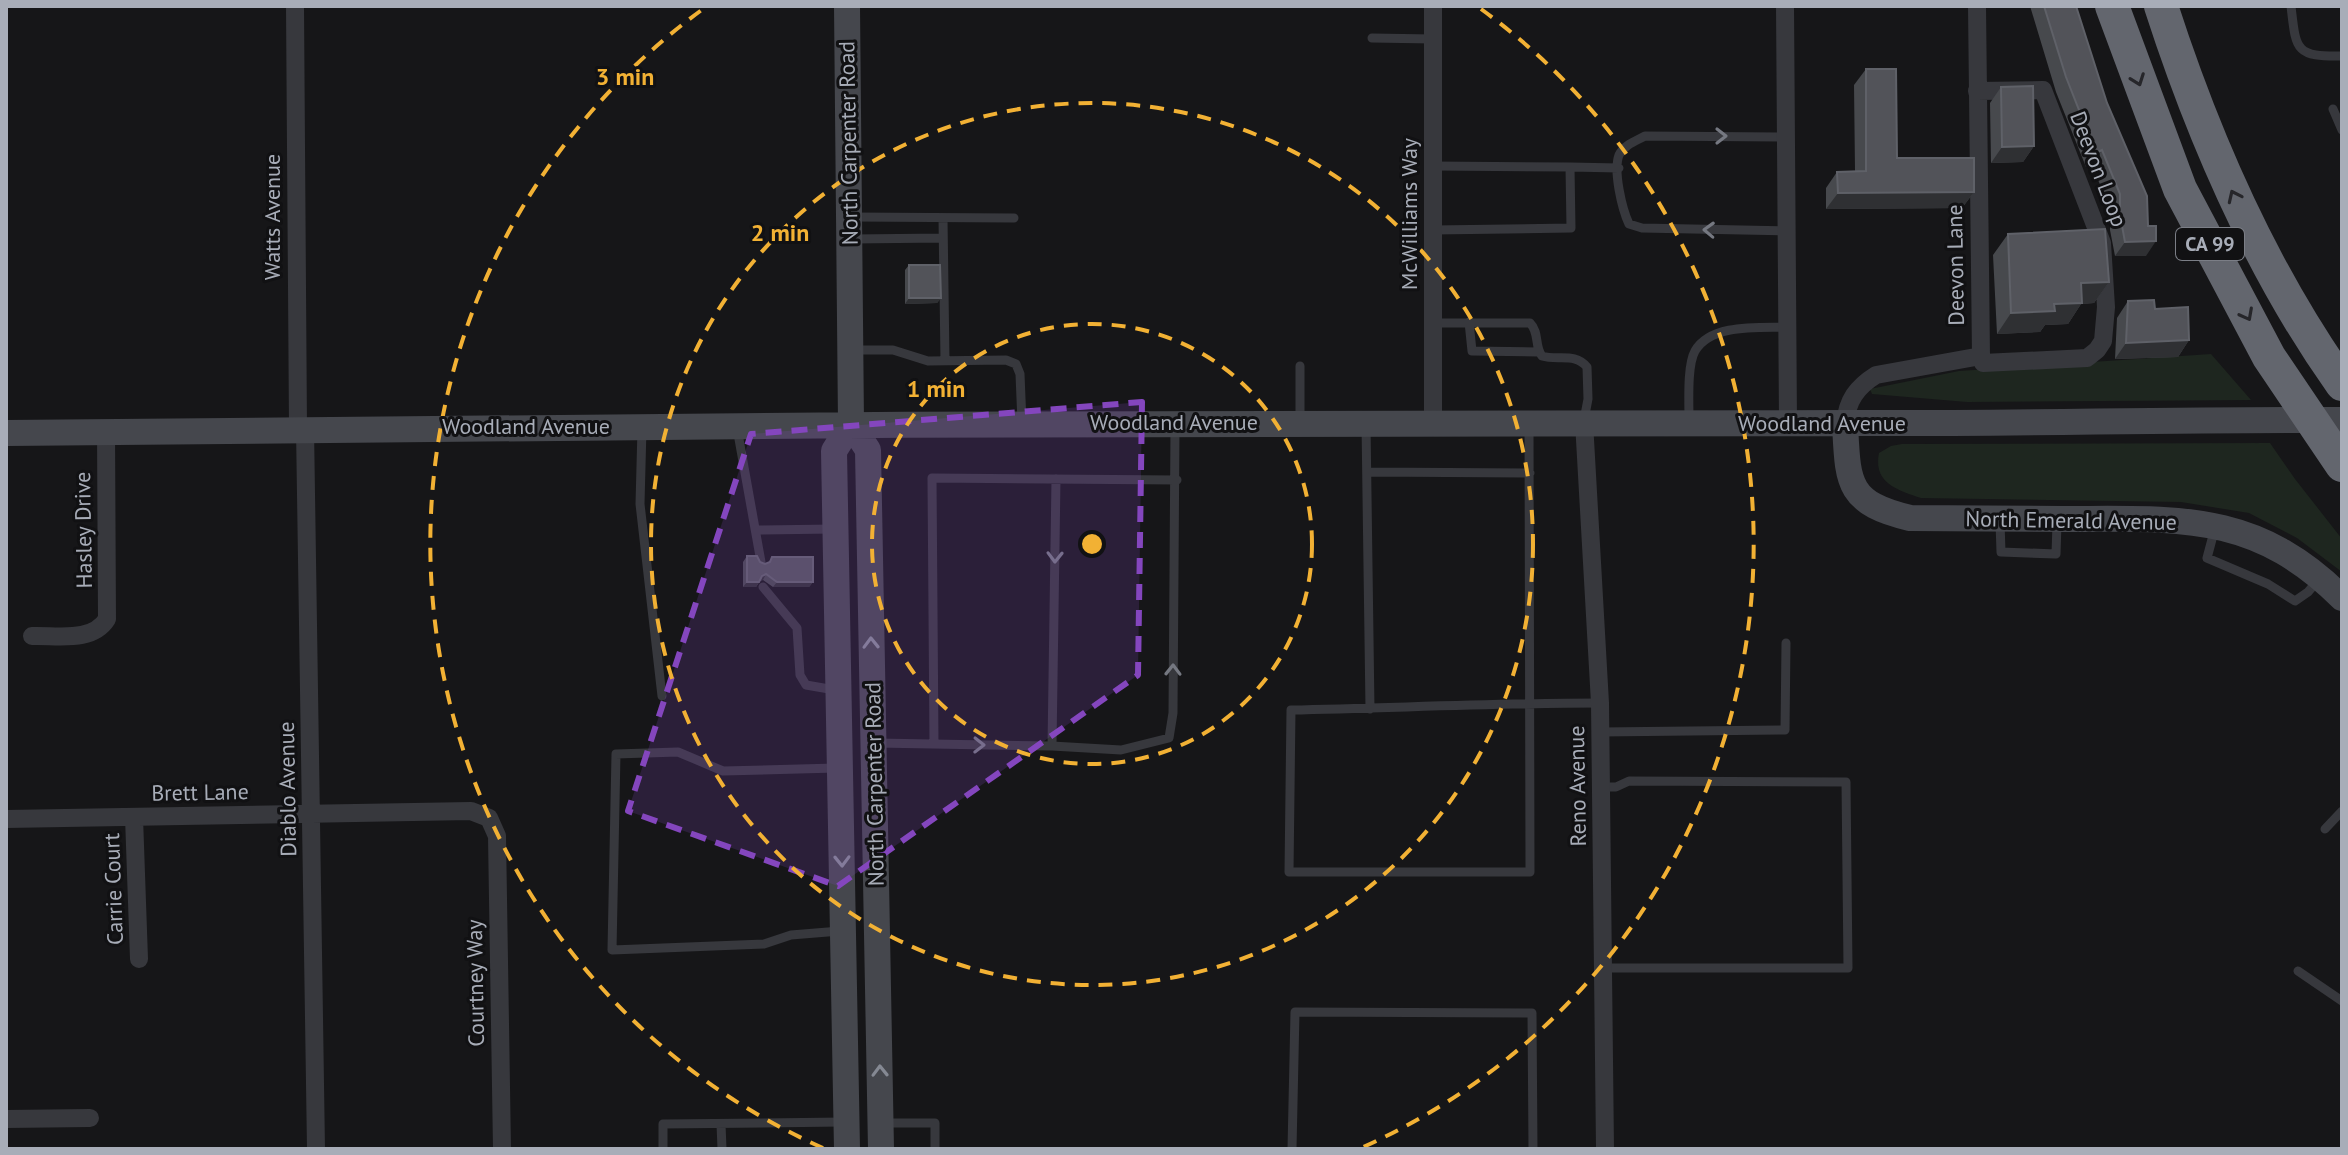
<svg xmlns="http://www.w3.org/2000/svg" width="2348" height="1155" viewBox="0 0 2348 1155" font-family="'PT Sans',sans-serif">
<rect width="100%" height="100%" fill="#161618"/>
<path fill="#1e261f" d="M2211 354 2251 400 1967 402 1872 394 1870 389 1959 371Z
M2270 443 2295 479 2342 539V572L2297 538 2249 513 2181 502 1921 498C1897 490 1873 483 1879 453L1891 446 1902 444Z"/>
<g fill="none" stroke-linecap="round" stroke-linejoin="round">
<path stroke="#37383d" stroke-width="9" d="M2291 6C2296 50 2295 57 2342 56
M1372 38 1433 39
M2333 109 2342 130
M1786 137 1645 136C1636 141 1624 145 1619 155 1613 171 1622 209 1629 224L1642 228 1787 231
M1433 166 1570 167 1571 228 1433 230
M1570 167 1619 168
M852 217 1014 218
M943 218 945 361
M853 239 943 238
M1469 322 1472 351 1538 352
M1433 323H1530C1540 333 1534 346 1542 356 1558 361 1575 352 1587 367L1588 399 1584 420
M854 350H893L928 361 1006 360 1016 364 1020 374 1022 423
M1300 366V422
M1689 419C1689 402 1687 365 1695 351 1711 323 1760 328 1788 327
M1366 424 1370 709
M1529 425 1530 872H1289L1291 710C1394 708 1497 703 1600 703
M642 428 640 504 662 696
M737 428 761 562
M1368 472 1530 473
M2000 522 2001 552 2056 554 2057 523
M2215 528 2207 558 2268 584 2295 601 2308 592 2319 579
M756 530 833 529
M763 587 797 628 800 675 806 685 835 690
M1601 732 1785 730 1786 643
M876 743 1052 746 1121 750 1169 738 1173 713 1175 428
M934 744 932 478 1177 480
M1052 746 1056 479
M836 768 723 771 678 752 616 754 612 950 764 944 791 935 840 931
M1601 787H1616L1629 781 1846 782 1848 968H1603
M2325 829 2342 811
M2298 971 2342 1001
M884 1123H935V1149
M721 1124 722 1149
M663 1149V1124L843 1122
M1292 1149 1295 1012 1532 1013 1533 1149"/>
<path stroke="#37383d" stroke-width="18" d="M295 6 298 428
M1433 6V421
M1785 6 1788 422
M1977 91 2043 90 2102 243 2106 307 2103 341 2097 350 2087 358 1983 363 1981 356 1977 6
M1584 422 1600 703 1605 1149
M1845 424C1847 400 1857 387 1876 375L1981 356
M305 428 316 1149
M32 636C57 635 92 643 107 619L106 431
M134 817 139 959
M6 819 471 811 489 818 497 836 502 1149
M6 1119 90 1118"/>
<path stroke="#45474d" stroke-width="26" d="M851 424 868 450 881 1149
M1845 424C1848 482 1846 503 1910 518 1961 518 2012 519 2063 519 2177 519 2255 511 2342 598
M6 433C620 425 1235 422 1849 423 2013 424 2178 419 2342 420
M847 1149 834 451 851 424 847 6"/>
<path stroke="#63666e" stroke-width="34" d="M2112 6 2180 189 2269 357 2342 465
M2161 6C2204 139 2261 270 2342 384"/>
</g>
<path fill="#47494d" d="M2030 6H2076L2107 103 2146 256H2115L2110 230V209L2092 165 2086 167 2056 92Z
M1866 69 1897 158 1974 192 1962 208 1826 209V188L1837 172 1855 171 1854 85Z
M2001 87 2034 146 2023 162 1991 163 1990 103Z
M2008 234 2109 282 2094 303 2081 304 2068 324 2045 325 2040 332 1997 334 1993 255Z
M909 265 941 298 937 303 905 304V270Z
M2128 301 2155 309 2189 340 2178 357 2115 359 2117 318Z
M747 556 765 564 768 563 772 557 813 582 809 587H773L763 580 760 581 756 587H743V562Z"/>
<path fill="#2f3033" d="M2034 146 2023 162 1991 163 2002 147Z
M2102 150 2092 165 2086 167 2096 153Z
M1974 192 1962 208 1826 209 1838 193Z
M2156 241 2146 256H2115L2125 242Z
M2109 282 2094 303 2081 304 2068 324 2045 325 2040 332 1997 334 2011 313 2054 304 2081 283Z
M909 298H941L937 303 905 304Z
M2189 340 2178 357 2115 359 2126 343Z
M766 574 763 580 758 582H759L756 587H743L747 582Z
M777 582H813L809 587H773Z"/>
<path fill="#525359" stroke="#5f6168" stroke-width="2" d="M2044 6H2076L2107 103 2147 196 2148 226H2156V241L2125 242 2120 215V194L2102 150 2096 153 2066 77Z
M1866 69H1896L1897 158H1974V192L1838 193 1837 172 1866 171Z
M2033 86 2034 146 2002 147 2001 87Z
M2105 229 2109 282 2081 283 2082 303 2054 304 2055 311 2011 313 2008 234Z
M909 265H940L941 298H909Z
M2154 300 2155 309 2188 307 2189 340 2126 343 2128 301Z
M747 556H757L760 562 765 564 770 562 772 557H813V582H777L766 574 762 576 759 582H747Z"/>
<defs><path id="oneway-chevron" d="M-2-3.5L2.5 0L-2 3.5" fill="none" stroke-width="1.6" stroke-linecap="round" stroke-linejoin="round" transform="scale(2)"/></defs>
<g stroke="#26262a">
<use href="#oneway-chevron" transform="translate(2138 80) rotate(70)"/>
<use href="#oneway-chevron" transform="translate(2234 196) rotate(-115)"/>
<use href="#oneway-chevron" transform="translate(2247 315) rotate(62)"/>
</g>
<g stroke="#757881">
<use href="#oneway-chevron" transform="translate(1721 136)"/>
<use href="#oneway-chevron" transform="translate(1709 230) rotate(-178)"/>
<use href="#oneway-chevron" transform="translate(1055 557) rotate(91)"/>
<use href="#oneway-chevron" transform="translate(1173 670) rotate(-89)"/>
<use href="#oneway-chevron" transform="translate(979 745) rotate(1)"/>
</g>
<g stroke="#858993">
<use href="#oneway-chevron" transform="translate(871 643) rotate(-91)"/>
<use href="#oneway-chevron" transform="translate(842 861) rotate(89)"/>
<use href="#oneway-chevron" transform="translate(880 1071) rotate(-91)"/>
</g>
<path fill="#8446be" fill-opacity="0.2" stroke="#8446be" stroke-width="6" stroke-dasharray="16 10" stroke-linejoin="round" d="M1142 402 1138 675 838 886 628 811 751 434Z"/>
<g fill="none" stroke="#f2b134" stroke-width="4" stroke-dasharray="14 10">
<circle cx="1092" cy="544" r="220"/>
<circle cx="1092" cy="544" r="441"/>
<path d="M823 1148A661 661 0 0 1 703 9M1481 9A661 661 0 0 1 1361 1148"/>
</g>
<g text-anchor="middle" stroke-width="6" stroke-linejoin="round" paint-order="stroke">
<rect fill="#111113" stroke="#7b7e86" stroke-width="2" x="2176" y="228" width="68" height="32" rx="6"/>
<g font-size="20" font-weight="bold" fill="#a8adb8">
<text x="2210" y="251">CA 99</text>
</g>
<g font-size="22" fill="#a8adb8" stroke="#111113">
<text transform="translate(848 143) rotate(-91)" y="8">North Carpenter Road</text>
<text transform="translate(2099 169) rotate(69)" y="8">Deevon Loop</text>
<text transform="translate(1409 214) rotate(-90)" y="8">McWilliams Way</text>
<text transform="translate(272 217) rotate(-90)" y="8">Watts Avenue</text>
<text transform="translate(1955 265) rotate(-91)" y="8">Deevon Lane</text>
<text x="1174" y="430">Woodland Avenue</text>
<text x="1822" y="431">Woodland Avenue</text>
<text x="526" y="434">Woodland Avenue</text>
<text transform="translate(2071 520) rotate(1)" y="8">North Emerald Avenue</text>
<text transform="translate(83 530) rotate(-91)" y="8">Hasley Drive</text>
<text transform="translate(874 784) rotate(-91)" y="8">North Carpenter Road</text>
<text transform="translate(1577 786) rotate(-91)" y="8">Reno Avenue</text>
<text transform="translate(287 789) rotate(-91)" y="8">Diablo Avenue</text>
<text transform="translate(200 792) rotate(-1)" y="8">Brett Lane</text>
<text transform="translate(113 889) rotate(-92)" y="8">Carrie Court</text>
<text transform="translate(475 983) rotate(-91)" y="8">Courtney Way</text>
</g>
</g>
<circle cx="1092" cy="544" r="12" fill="#f2b134" stroke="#111113" stroke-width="4"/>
<g font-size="24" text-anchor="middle" font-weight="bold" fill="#f2b134" stroke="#111113" stroke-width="6" stroke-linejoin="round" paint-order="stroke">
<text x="625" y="85">3 min</text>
<text x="780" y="241">2 min</text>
<text x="936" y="397">1 min</text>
</g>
<rect width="2348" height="1155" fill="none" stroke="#a8adb8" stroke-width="16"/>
</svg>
